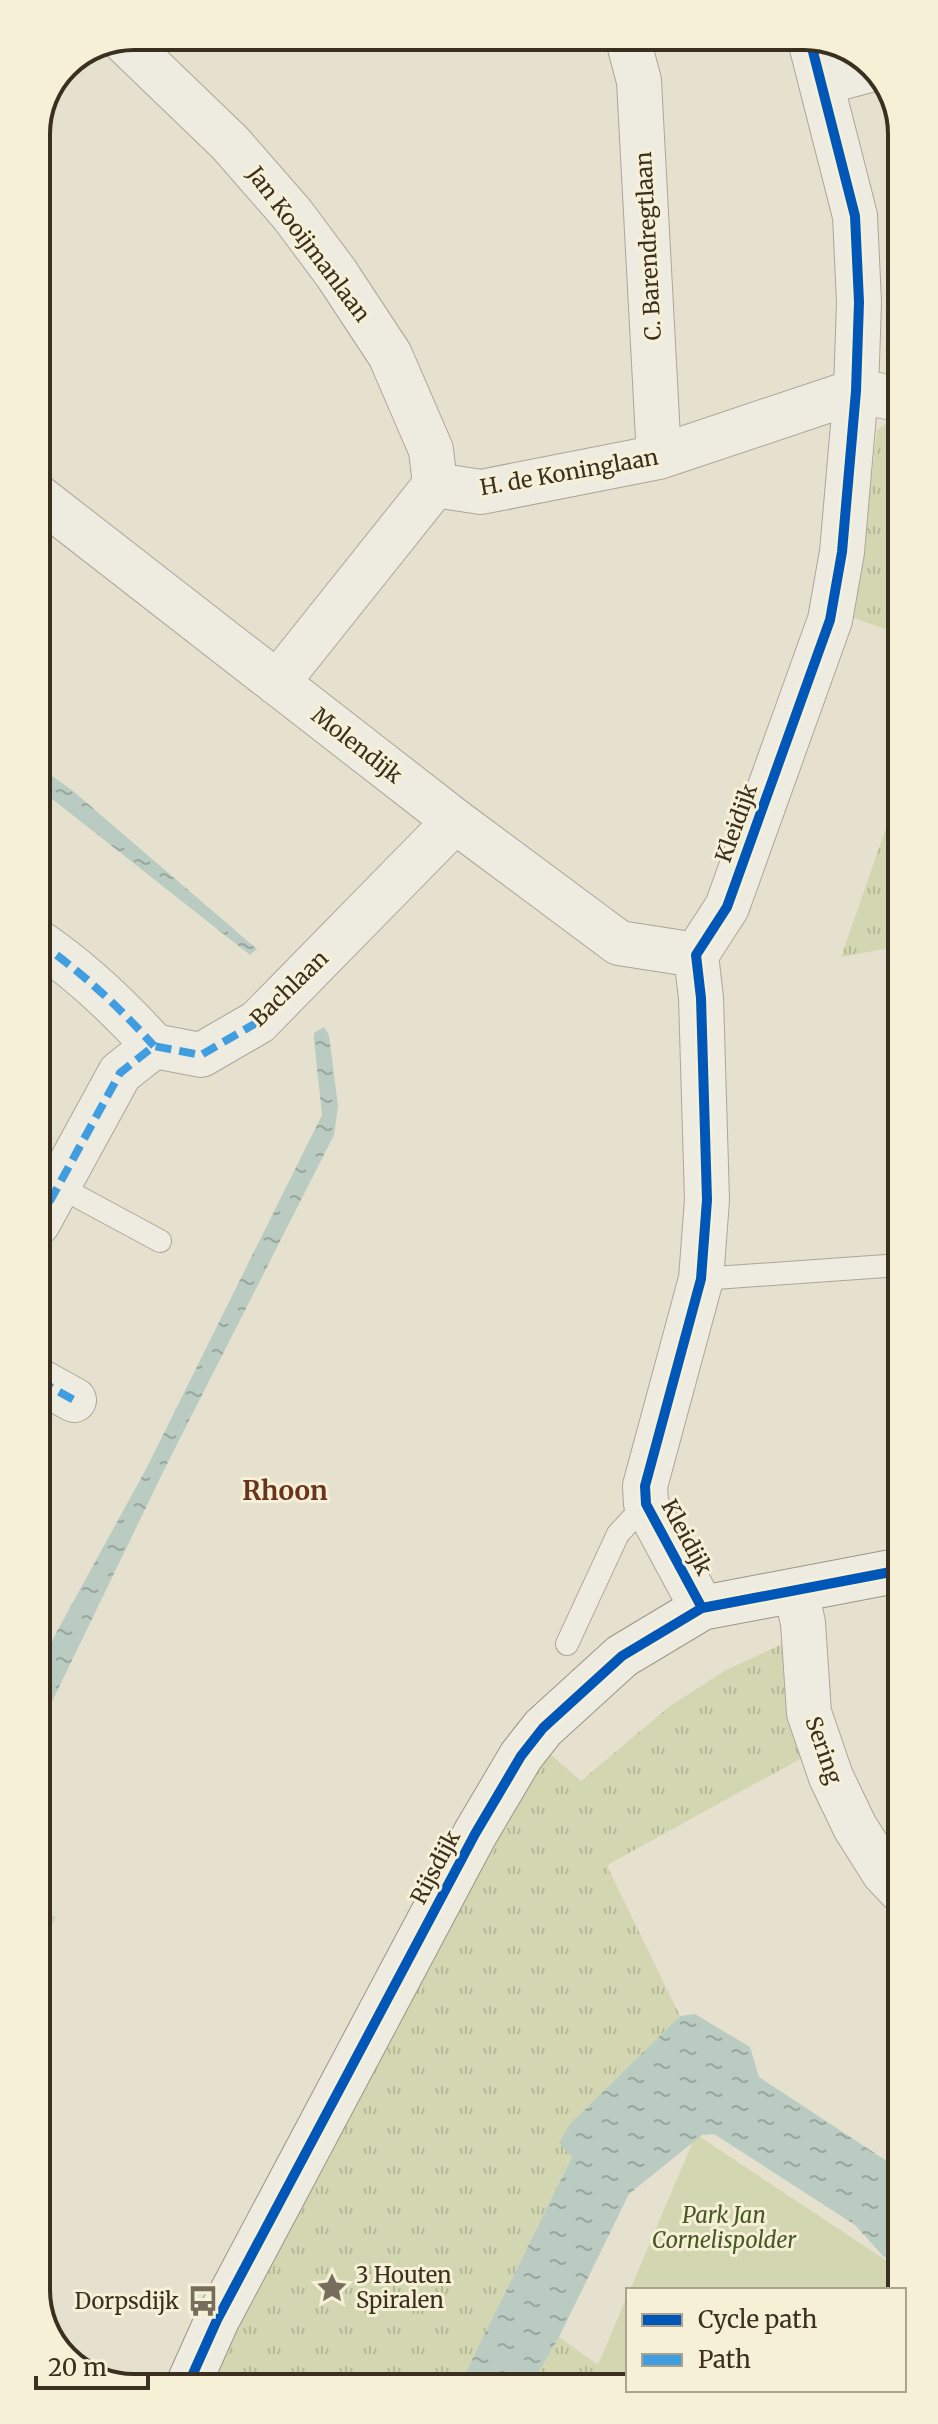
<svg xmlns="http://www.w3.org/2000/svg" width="938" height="2424" viewBox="0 0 938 2424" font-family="Merriweather,serif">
<defs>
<pattern id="grass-tufts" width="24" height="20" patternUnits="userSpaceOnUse" patternTransform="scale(2)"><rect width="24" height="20" fill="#d3d7b1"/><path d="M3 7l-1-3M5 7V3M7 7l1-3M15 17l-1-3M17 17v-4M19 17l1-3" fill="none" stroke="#b6b998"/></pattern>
<pattern id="water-ripples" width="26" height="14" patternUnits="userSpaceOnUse" patternTransform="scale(2)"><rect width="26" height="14" fill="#baccc2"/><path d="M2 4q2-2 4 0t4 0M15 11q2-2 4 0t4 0" fill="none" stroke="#98a69d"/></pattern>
</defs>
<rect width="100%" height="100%" fill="#e6e1cf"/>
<path fill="url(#grass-tufts)" d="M897 416H899V634L848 616 867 518 877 430Z
M900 788V946L841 957Z
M789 1641 802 1758 609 1864 608 1868 680 2016 569 2125 572 2157 459 2386 295 2387 291 2384 289 2387H208L256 2275 518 1790 548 1752 581 1781 670 1706 726 1670Z
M39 1907 56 1917 39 1949Z
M559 2337 611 2374 604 2386H531Z"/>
<path fill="#d3d7b1" d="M696 2134 902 2271V2290H630Z
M628 2294V2385L589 2386Z"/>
<path fill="url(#water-ripples)" d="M37 765 73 791 257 949 250 955 37 787Z
M324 1027 329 1035 338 1106 334 1135 168 1462 46 1714 39 1712 38 1673 55 1635 146 1469 322 1115 314 1040V1033Z
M695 2014 750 2047 759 2077 902 2171V2267L883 2256 855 2225 714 2134 702 2135 629 2194 559 2337 531 2386H459L572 2157 559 2143 569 2125 680 2016Z"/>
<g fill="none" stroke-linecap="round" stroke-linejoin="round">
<defs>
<path id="lane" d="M58 1186 160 1241
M701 1279 900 1265
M567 1644 618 1534 646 1504"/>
<path id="street" d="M627 36 639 81 659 457
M123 40 230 143 292 214 336 273 390 355 431 450 435 485
M821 83 873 69
M37 496 455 821 619 943 696 955
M277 683 435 485 481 492 659 457 856 391 899 399
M37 941C81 971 119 1007 154 1046
M38 1223 120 1073 154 1046 201 1055 258 1022 455 821
M38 1380 74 1400
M796 1591 803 1623 809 1713 831 1777 855 1827 884 1873 901 1891
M702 1608 646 1504 645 1486 701 1279 707 1200 701 998 696 955 727 907 830 620 842 552 856 391 859 302 855 216 809 36"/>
<path id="secondary" d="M187 2387 217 2320 475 1834 521 1756 543 1728 622 1656 702 1608 901 1570"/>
</defs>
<use href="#lane" stroke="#aba698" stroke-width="24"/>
<use href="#street" stroke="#aba698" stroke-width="46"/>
<use href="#secondary" stroke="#9b9588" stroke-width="46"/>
<use href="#lane" stroke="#eeebe1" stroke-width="22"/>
<use href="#street" stroke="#eeebe1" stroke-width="44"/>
<use href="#secondary" stroke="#eeebe1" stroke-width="44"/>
<path stroke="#3f9de0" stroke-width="8" stroke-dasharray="16 8" stroke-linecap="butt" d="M37 941C81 971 119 1007 154 1046
M38 1223 120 1073 154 1046 201 1055 258 1022
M38 1380 74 1400"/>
<defs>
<path id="cycleway" d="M702 1608 646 1504 645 1486 701 1279 707 1200 701 998 696 955 727 907 830 620 842 552 856 391 859 302 855 216 809 36
M187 2387 217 2320 475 1834 521 1756 543 1728 622 1656 702 1608 901 1570"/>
</defs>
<use href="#cycleway" stroke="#f6f0d6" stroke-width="15"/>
<use href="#cycleway" stroke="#0057b8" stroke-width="10"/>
</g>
<defs>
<symbol id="sight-bare" viewBox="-9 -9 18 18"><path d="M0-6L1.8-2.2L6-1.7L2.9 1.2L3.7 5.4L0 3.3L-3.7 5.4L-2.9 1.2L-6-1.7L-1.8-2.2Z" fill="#776d5d" stroke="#f6f0d6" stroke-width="2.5" paint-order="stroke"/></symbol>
<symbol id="bus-bare" viewBox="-9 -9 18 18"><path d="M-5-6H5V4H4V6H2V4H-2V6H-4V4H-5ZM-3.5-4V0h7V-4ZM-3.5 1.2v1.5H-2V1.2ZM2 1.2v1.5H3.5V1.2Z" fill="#776d5d" stroke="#f6f0d6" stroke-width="2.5" paint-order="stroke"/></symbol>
</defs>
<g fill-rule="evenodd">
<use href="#sight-bare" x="310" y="2266" width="44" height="44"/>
<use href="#bus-bare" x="181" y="2279" width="44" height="44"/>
</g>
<g text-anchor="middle" stroke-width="6" stroke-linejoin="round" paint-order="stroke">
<g font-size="22" fill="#3b2f1f" stroke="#f6f0d6">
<text transform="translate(309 244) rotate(53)" y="8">Jan Kooijmanlaan</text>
<text transform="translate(648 246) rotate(-93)" y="8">C. Barendregtlaan</text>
<text transform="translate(569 472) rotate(-10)" y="8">H. de Koninglaan</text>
<text transform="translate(357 745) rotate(38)" y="8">Molendijk</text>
<text transform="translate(736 823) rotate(-70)" y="8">Kleidijk</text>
<text transform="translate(289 988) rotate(-44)" y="8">Bachlaan</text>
<text transform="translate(687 1537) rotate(62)" y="8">Kleidijk</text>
<text transform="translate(824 1750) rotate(71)" y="8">Sering</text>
<text transform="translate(435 1867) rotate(-62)" y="8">Rijsdijk</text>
</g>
<g font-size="22" font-style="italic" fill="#475825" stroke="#f6f0d6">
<text x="724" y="2223">Park Jan<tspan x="724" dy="25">Cornelispolder</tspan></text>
</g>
<g font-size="22" fill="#3b2f1f" stroke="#f6f0d6" text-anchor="start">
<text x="356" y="2283">3 Houten<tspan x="356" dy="25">Spiralen</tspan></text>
<text x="179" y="2309" text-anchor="end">Dorpsdijk</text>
</g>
<g font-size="26" font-weight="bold" fill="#69341d" stroke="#f6f0d6">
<text x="285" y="1500">Rhoon</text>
</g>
</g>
<path d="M0 0H938V2424H0ZM134 50H804A84 84 0 0 1 888 134V2290A84 84 0 0 1 804 2374H134A84 84 0 0 1 50 2290V134A84 84 0 0 1 134 50Z" fill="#f6f0d6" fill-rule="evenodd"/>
<path fill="none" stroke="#3b2f1f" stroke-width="4" d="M134 50H804A84 84 0 0 1 888 134V2290A84 84 0 0 1 804 2374H134A84 84 0 0 1 50 2290V134A84 84 0 0 1 134 50Z"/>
<rect x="626" y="2288" width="280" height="104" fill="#f6f0d6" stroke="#aba38d" stroke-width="2"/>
<rect x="642" y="2314" width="40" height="12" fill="#0057b8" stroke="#aba38d" stroke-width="2"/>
<text x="698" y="2328" font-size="24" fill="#3b2f1f">Cycle path</text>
<rect x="642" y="2354" width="40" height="12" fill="#3f9de0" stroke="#aba38d" stroke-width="2"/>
<text x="698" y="2368" font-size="24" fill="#3b2f1f">Path</text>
<path d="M36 2376v12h112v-12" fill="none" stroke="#3b2f1f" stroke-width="4"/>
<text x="48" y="2376" font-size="24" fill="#3b2f1f" stroke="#f6f0d6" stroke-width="6" paint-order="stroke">20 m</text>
</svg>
